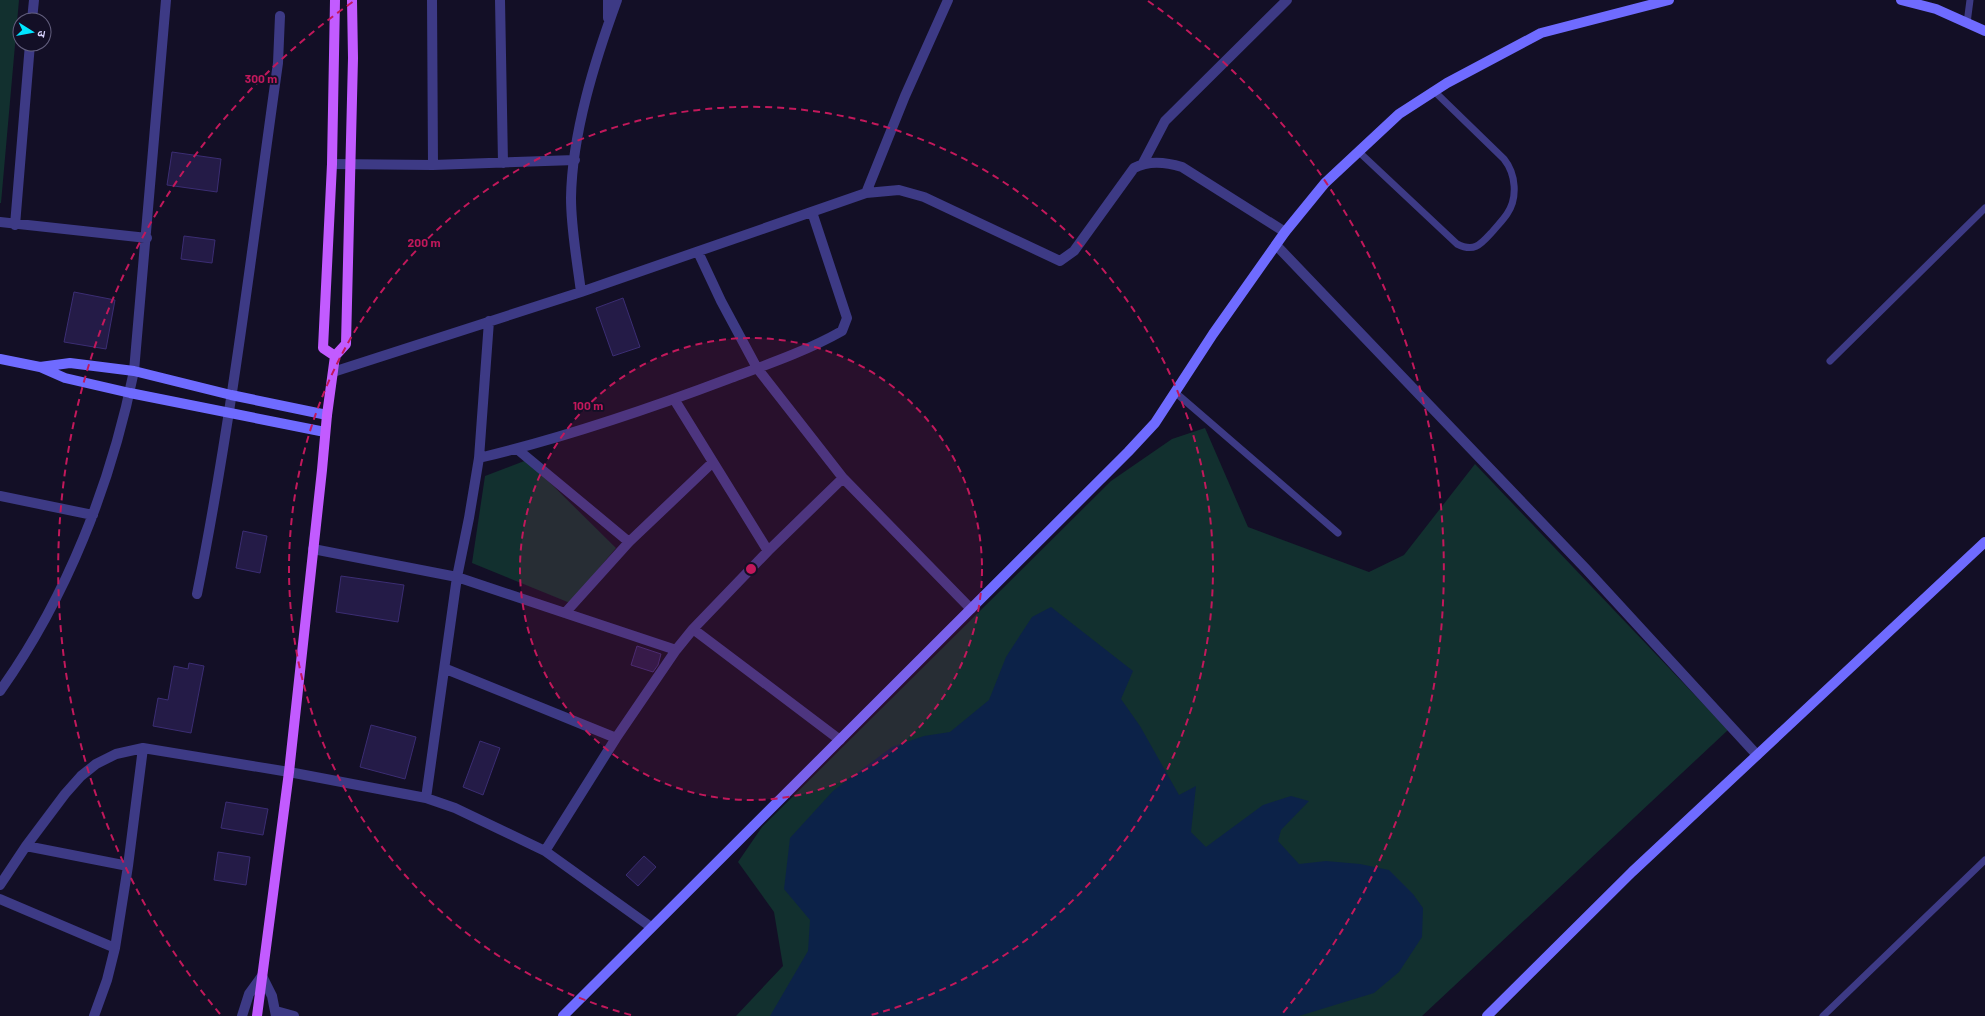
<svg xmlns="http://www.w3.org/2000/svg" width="1985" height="1016" viewBox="0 0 1985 1016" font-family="Barlow,'Noto Sans Devanagari',sans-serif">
<rect width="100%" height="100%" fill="#130f26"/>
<path fill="#12302f" d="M0 0H19L1 203H0Z
M1205 428 1248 527 1369 572 1404 555 1475 464 1728 730 1422 1016H736L783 966 774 912 738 862 762 827 1111 481 1172 439Z
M527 460 616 548 570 603 472 563 485 476Z"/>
<path fill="#0c2248" d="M1051 607 1133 671 1121 699 1140 726 1179 795 1196 786 1191 832 1206 847 1263 805 1291 796 1309 801 1281 830 1278 841 1299 864 1326 861 1360 864 1389 870 1413 894 1423 908 1422 937 1399 972 1374 993 1299 1016H770L808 951 810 920 784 889 790 838 833 791 892 747 924 736 950 732 989 700 1006 657 1032 617Z"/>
<path fill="#241b47" stroke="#3b2d73" d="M172 152 221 159 217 192 167 185Z
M184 236 215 240 212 263 181 259Z
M74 292 115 300 106 349 64 342Z
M623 298 640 347 613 356 596 308Z
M243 531 267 536 260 573 236 568Z
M341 576 404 585 398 622 336 612Z
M637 646 661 654 658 665 653 672 631 665Z
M189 663 204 666 191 733 153 726 158 698 168 700 174 666 188 669Z
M371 725 416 737 405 779 360 767Z
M480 741 500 748 483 795 463 787Z
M226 802 268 809 263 835 221 828Z
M218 852 250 857 246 885 214 880Z
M644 856 656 867 638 886 626 875Z"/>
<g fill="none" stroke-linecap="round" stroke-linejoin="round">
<path stroke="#3d3a85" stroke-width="7" d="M1967 23 1970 0
M1359 152 1457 244C1475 253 1481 244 1493 231 1498 225 1503 220 1507 214 1518 198 1516 174 1504 159L1434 91
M1830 361 1985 208
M1176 393 1338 533
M1823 1016 1985 860"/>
<path stroke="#3d3a85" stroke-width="10" d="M432 0 433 165
M500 0 503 163
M608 18V0
M32 20 34 0
M1143 163 1165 121 1287 0
M332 164 433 165 575 160
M866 193 905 96 948 0
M0 222 147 238
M15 225 30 44
M1276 245 1586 569 1757 755
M698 252 721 301 757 368 843 478 971 609
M581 292C577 260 571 229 571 198 572 133 595 60 617 0
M333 372 581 292 866 193 899 190 924 197 1060 261 1074 251 1134 168C1149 160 1166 162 1182 167L1285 232
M674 399 768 551
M517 449 629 542
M479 458C563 438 646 410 728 379 766 365 807 351 842 331L847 318 812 212
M0 496 93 515
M313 549 457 577 676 650
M197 594C232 419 253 240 278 63L280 16
M565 613 629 542 712 463
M693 629 840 740
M446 669 616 738
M0 691C67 597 111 484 134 371L166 0
M426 798 457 577 469 518 479 458 489 321
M26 846 128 866
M545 851 616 738 676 650 693 629 768 551 843 478
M0 885 26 846 65 794 81 776 96 764 116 754 143 748 289 772 426 798 455 808 545 851 651 927
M0 899 115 948
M276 1011 294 1016
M94 1016 107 980 115 948 128 866 143 748
M242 1016 249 994 262 976 272 996 276 1016"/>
<path stroke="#6f6bff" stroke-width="10" d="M1901 0 1936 9 1985 31
M0 359 40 367 65 378 130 393 325 432
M40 367 70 363 134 371 231 395 327 415
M563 1016 1128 452 1155 423 1213 334 1285 232 1325 183 1399 114 1447 83 1541 33 1669 0
M1487 1016 1632 872 1985 542"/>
<path stroke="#c25bff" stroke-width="10" d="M335 0 332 164 323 348 335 356
M257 1016 289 772 322 470 327 415 335 356 346 344 353 58 352 0"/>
</g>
<circle cx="751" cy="569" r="231" fill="#c2185b" fill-opacity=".12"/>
<g fill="none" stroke="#c2185b" stroke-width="2" stroke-dasharray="7 5">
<circle cx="751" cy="569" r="231"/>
<path d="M631 1015A462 462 0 1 1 871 1015"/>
<path d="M220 1014A693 693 0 0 1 354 1M1148 1A693 693 0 0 1 1282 1014"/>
</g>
<circle cx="751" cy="569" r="6" fill="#c2185b" stroke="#130f26" stroke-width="2"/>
<g font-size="12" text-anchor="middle" font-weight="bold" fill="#c2185b" stroke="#130f26" stroke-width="3.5" stroke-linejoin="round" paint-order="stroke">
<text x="261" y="83">300 m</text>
<text x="424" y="247">200 m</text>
<text x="588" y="410">100 m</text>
</g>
<g transform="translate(32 32) rotate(101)"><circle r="19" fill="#130f26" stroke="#625e7d"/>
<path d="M0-3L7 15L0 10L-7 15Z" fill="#00e5ff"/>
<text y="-6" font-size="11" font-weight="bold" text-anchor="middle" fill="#d9d4ff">उ</text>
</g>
</svg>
